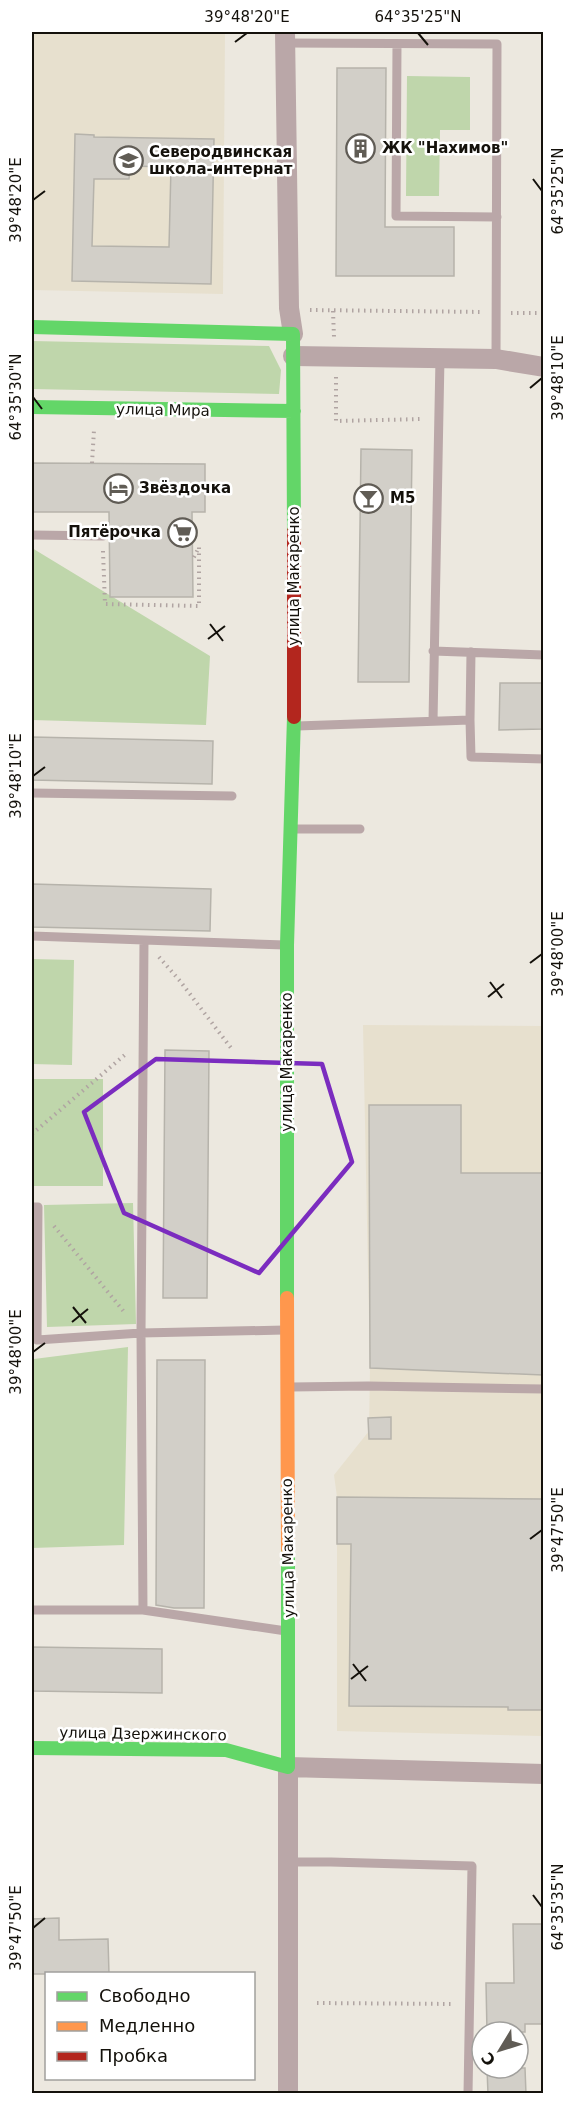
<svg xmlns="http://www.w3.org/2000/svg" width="575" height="2125" viewBox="0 0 575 2125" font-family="'DejaVu Sans',sans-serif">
<rect width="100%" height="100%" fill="#ece8df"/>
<path fill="#e7e0ce" d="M32 32H225L223 294 32 290Z
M363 1025 543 1026V1736L337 1731V1497L334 1475 369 1431 370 1368Z"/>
<path fill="#bfd6ab" d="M407 76 470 77V130H440L439 196H406Z
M32 341 269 346 281 370 279 394 32 389Z
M32 548 210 656 206 725 32 720Z
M32 959 74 960 72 1065 32 1064Z
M32 1079H103V1186H32Z
M133 1203 136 1324 47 1327 44 1205Z
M128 1347 124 1545 32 1548V1421L34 1359Z"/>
<path fill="#d2cfc8" stroke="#b6b3ab" stroke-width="1.5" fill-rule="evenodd" d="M337 68H386L385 227H454V276H336Z
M75 134 94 135V137L214 139 211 284 72 281ZM130 166 171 167 169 247 92 246 94 179H129Z
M361 449 412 450 409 682H358Z
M32 463 205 464V512H192L193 597H110L109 512H32Z
M500 683H543V729L499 730Z
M32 737 213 741 212 784 32 780Z
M32 884 211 889 210 931 32 927Z
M165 1050 209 1051 207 1298H163Z
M369 1105H461V1173H543V1375L370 1368Z
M157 1360H205L204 1608H174L156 1605Z
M391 1417V1439H369L368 1418Z
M337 1497 543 1499V1710H508V1707L349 1706 351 1544H337Z
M32 1647 162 1649V1693L32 1691Z
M59 1918V1940L108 1939 109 1974H32V1919Z
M513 1924H543V2024H525V2032H487L486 1983H514Z
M487 2068H525L526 2094H488Z"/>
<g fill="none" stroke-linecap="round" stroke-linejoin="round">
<path stroke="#b0a4a2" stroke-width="4" stroke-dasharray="1.5 4.5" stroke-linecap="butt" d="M310 310 483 312
M333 311 334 337
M511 313H544
M336 377V421L423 419
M92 463 94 430
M103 551 105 604 199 606V547L192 561
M159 957 180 981 231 1048
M32 1134 127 1053
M54 1226 125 1313
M317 2003 455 2004"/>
<path stroke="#baa7a8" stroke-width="9" d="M285 43 497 44 496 359
M397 44 396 216 497 217
M32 535 103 536
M433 651 544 655
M470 720 471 652
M433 721 440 358
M297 726 470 720 471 757 544 759
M32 793 232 796
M294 829H360
M32 936 285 945
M32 1207H38L37 1340 141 1333 284 1330
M291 1387 368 1386 544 1389
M32 1610H143L286 1631
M143 1610 141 1333 144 940
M288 1862H331L472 1866 468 2094"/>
<path stroke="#baa7a8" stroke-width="20" d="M285 32 289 308 293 334
M293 356 496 359 544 367
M288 2094V1767L544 1774"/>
<path stroke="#63d668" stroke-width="14" d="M32 327 293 334 294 531
M32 407 294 411
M287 1298V945L294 717
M32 1748 226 1750 288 1767V1549"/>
<path stroke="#ff974d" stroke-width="14" d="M287 1298 288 1549"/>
<path stroke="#b3261e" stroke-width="14" d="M294 531V717"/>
</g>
<path fill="none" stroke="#7b2cbf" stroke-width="4.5" stroke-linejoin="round" d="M156 1059 322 1064 352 1162 259 1273 124 1213 84 1112Z"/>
<path fill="none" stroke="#14110b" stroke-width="2" d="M418 33 428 45M235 42 247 33M533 179 542 191M33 200 45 191M530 388 542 378M33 397 42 409M210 624 223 641M208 639 225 626M33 776 45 767M530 963 542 954M490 982 502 998M488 997 504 984M73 1307 86 1323M72 1322 88 1309M33 1352 45 1343M530 1539 542 1530M353 1664 366 1681M351 1679 368 1666M533 1895 542 1907M33 1928 45 1918"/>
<defs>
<symbol id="building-ring" viewBox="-11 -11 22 22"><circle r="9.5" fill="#fff" stroke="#605c55" stroke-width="1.5"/><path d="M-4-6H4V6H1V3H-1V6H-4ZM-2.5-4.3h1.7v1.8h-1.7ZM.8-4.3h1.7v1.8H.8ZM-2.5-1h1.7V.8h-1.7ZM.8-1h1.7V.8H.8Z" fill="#605c55"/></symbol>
<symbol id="school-ring" viewBox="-11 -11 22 22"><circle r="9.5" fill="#fff" stroke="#605c55" stroke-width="1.5"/><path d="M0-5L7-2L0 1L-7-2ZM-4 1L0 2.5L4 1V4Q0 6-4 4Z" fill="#605c55"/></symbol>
<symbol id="hotel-ring" viewBox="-11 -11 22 22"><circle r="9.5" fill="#fff" stroke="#605c55" stroke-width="1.5"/><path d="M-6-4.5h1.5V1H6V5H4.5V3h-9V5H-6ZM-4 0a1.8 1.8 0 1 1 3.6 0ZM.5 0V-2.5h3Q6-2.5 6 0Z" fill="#605c55"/></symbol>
<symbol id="bar-ring" viewBox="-11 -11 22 22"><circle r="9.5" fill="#fff" stroke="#605c55" stroke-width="1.5"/><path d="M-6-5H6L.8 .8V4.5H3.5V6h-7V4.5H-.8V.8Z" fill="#605c55"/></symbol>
<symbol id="supermarket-ring" viewBox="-11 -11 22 22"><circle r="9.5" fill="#fff" stroke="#605c55" stroke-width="1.5"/><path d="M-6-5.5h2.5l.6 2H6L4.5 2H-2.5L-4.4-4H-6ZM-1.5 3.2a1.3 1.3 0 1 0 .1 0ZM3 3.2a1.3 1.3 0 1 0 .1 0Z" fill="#605c55"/></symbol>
</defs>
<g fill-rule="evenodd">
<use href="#building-ring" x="344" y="132" width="33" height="33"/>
<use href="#school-ring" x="112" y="144" width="33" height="33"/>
<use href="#hotel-ring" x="102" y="472" width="33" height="33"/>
<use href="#bar-ring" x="352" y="482" width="33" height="33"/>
<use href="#supermarket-ring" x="166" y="516" width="33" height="33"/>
</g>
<g text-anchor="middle" stroke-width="5" stroke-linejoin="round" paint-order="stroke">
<g font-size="15" font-weight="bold" fill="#14110b" stroke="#fff" text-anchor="start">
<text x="382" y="153">ЖК "Нахимов"</text>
<text x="149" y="157">Северодвинская<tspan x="149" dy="17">школа-интернат</tspan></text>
<text x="139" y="493">Звёздочка</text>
<text x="390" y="503">М5</text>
<text x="161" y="537" text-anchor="end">Пятёрочка</text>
</g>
<g font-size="15" fill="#14110b" stroke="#fff">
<text transform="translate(163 410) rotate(1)" y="5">улица Мира</text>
<text transform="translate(294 576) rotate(-90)" y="5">улица Макаренко</text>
<text transform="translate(287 1062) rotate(-90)" y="5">улица Макаренко</text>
<text transform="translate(288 1548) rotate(-91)" y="5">улица Макаренко</text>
<text transform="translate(143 1734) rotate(1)" y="5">улица Дзержинского</text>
</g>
</g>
<rect width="575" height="2125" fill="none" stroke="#ffffff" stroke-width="66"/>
<rect x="45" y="1972" width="210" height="108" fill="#ffffff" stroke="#a1a09d" stroke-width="1.5"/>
<rect x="57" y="1992" width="30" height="9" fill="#63d668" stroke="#a1a09d" stroke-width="1.5"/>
<text x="99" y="2002" font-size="18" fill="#14110b">Свободно</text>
<rect x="57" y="2022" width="30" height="9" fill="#ff974d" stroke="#a1a09d" stroke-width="1.5"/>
<text x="99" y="2032" font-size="18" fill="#14110b">Медленно</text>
<rect x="57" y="2052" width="30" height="9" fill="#b3261e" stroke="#a1a09d" stroke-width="1.5"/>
<text x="99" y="2062" font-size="18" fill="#14110b">Пробка</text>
<g transform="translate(500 2050) rotate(232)"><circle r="28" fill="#ffffff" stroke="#a1a09d" stroke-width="1.5"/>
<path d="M0-4.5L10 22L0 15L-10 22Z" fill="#605c55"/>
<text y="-9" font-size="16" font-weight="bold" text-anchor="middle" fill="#14110b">С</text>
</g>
<rect x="33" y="33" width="509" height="2059" fill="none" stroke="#14110b" stroke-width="2"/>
<g font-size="15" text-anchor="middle" fill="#14110b">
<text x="247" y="22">39°48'20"E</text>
<text x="418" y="22">64°35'25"N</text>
<text transform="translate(558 191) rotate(-90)" y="5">64°35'25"N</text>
<text transform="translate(16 200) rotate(-90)" y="5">39°48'20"E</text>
<text transform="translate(558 378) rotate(-90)" y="5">39°48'10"E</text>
<text transform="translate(16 397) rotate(-90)" y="5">64°35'30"N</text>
<text transform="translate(16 776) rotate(-90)" y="5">39°48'10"E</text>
<text transform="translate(558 954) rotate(-90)" y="5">39°48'00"E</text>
<text transform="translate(16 1352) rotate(-90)" y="5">39°48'00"E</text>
<text transform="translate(558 1530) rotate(-90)" y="5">39°47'50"E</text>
<text transform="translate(558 1907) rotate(-90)" y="5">64°35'35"N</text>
<text transform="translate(16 1928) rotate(-90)" y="5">39°47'50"E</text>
</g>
</svg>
